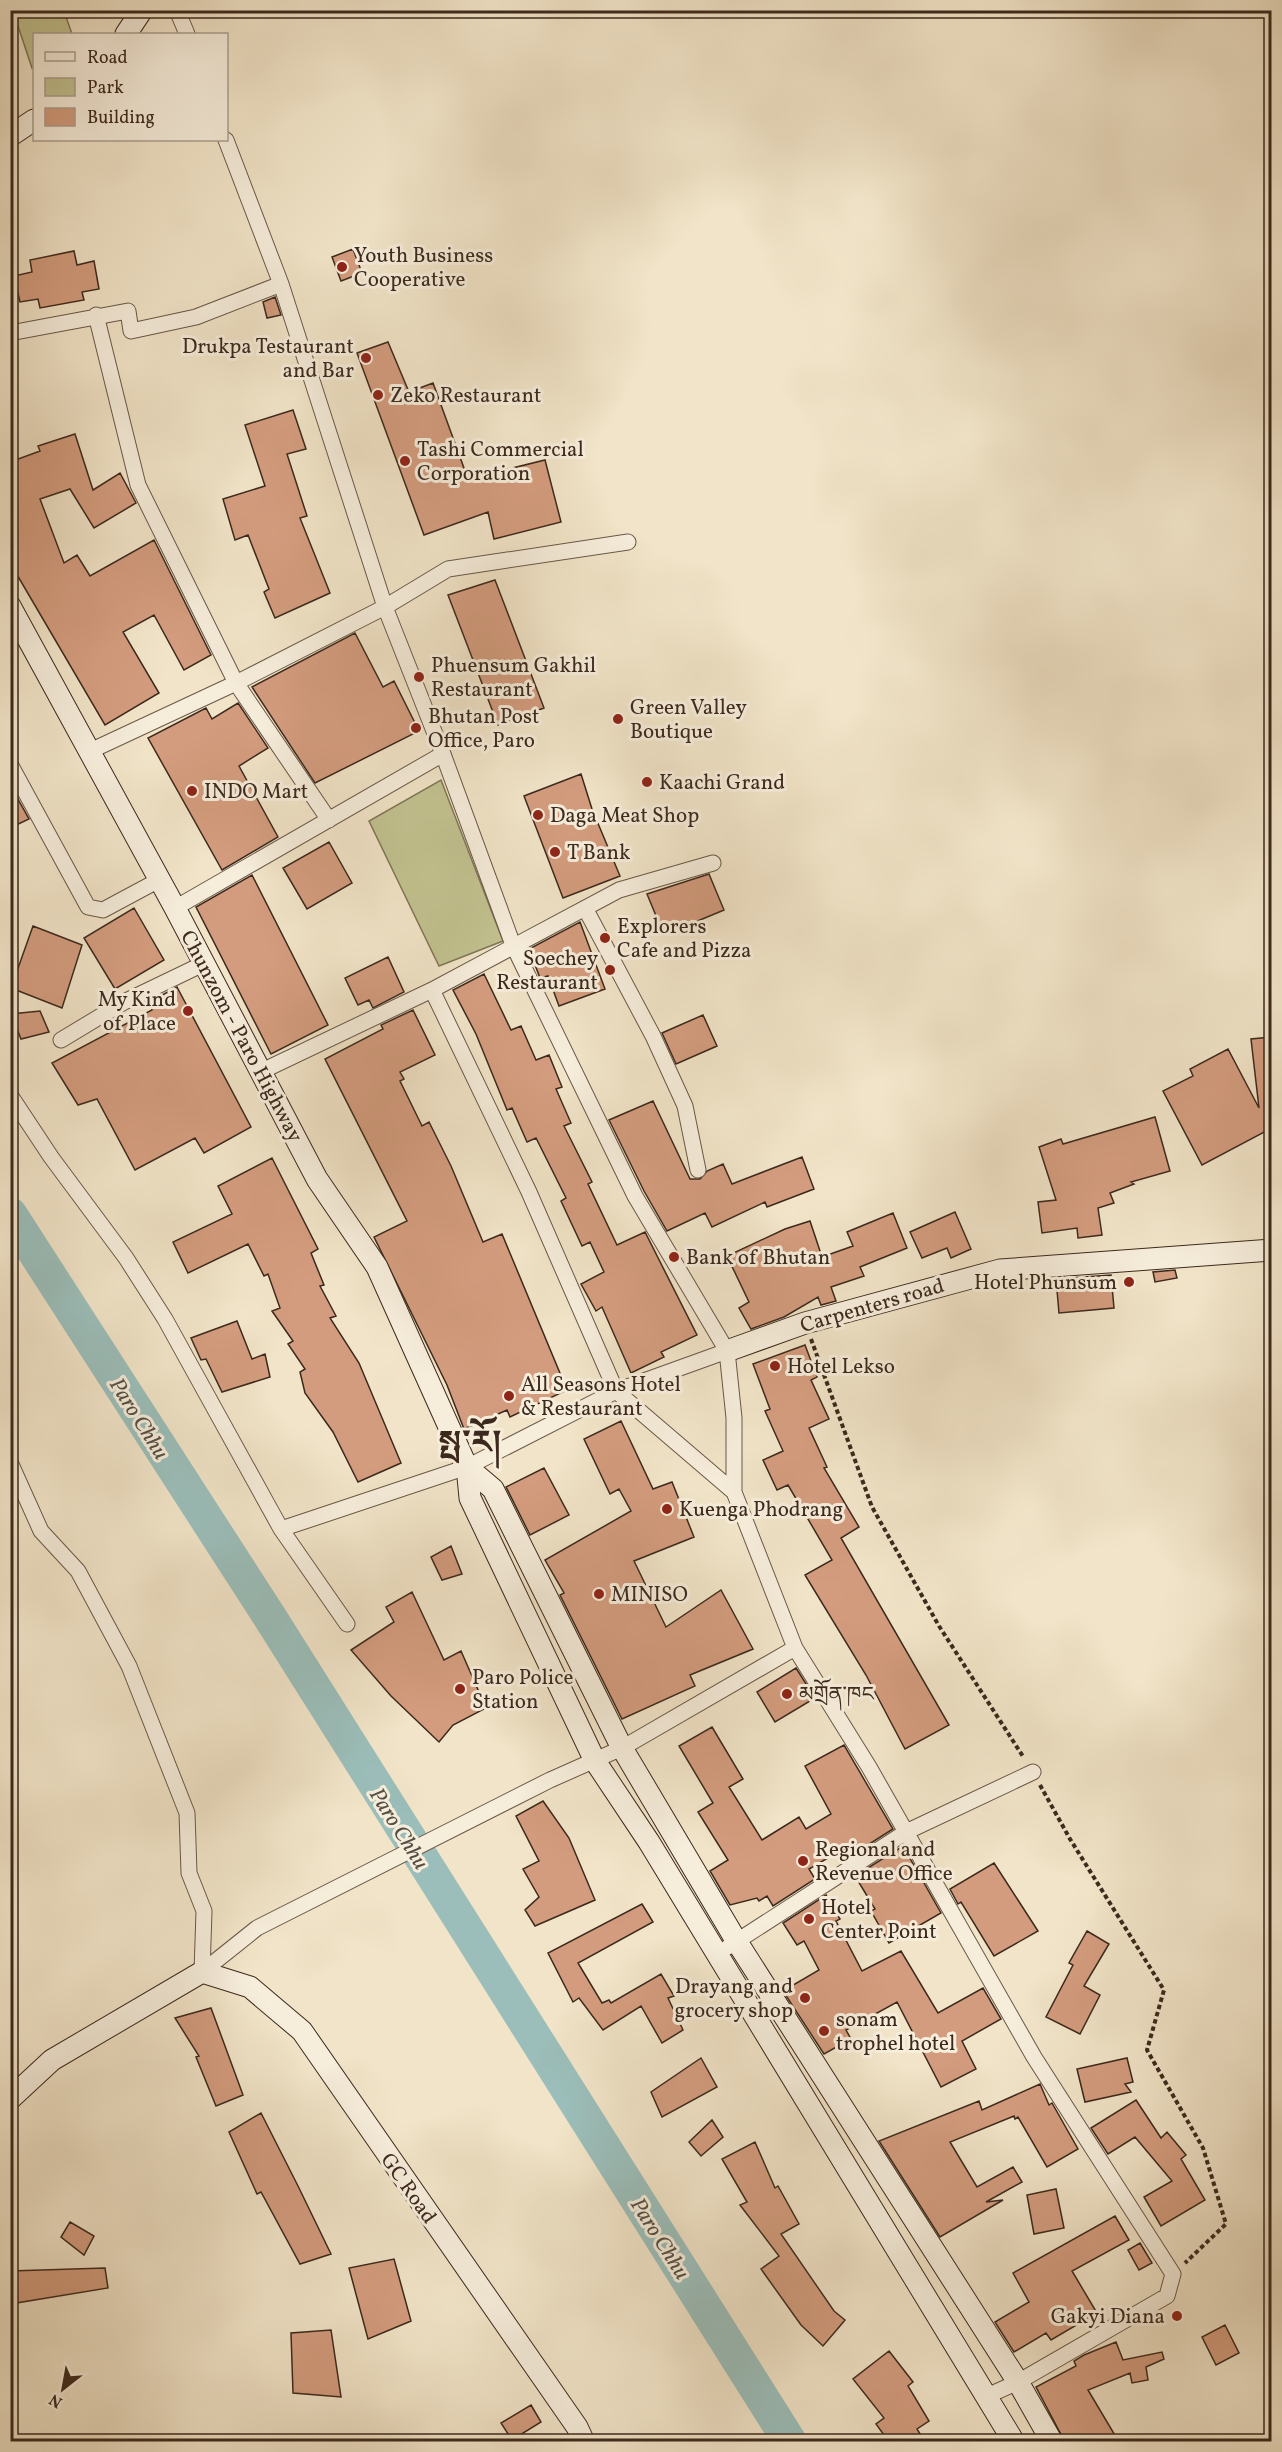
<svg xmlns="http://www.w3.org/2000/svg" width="1282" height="2452" viewBox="0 0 1282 2452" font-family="Vollkorn,'Noto Serif Tibetan',serif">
<rect width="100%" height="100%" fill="#f1e4c8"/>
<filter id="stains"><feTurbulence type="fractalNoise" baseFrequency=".00333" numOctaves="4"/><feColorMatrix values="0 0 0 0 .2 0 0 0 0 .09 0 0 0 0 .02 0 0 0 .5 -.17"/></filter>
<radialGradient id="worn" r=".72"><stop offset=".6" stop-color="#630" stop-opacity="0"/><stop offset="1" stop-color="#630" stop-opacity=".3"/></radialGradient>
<path fill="#c2c290" stroke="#7f7656" stroke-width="1.5" d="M13 11H64L72 34H34V66L32 68Z
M441 780 503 941 439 966 369 821Z"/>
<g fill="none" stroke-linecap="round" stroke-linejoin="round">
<path stroke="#9bbeba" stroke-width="34" d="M10 1214 271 1619 790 2442"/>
</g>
<path fill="#d39c7e" stroke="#3c291d" stroke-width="1.5" d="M353 249 362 273 341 281 332 257Z
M74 251 77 265 94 261 99 289 82 292 84 300 40 308 38 299 20 302 14 276 32 272 30 260Z
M275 297 281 315 267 318 263 302Z
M388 342 409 392 433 383 468 479 545 460 561 522 494 539 488 512 424 535 357 353Z
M293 410 306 449 287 454 307 516 300 518 330 593 275 618 264 592 269 589 248 535 235 540 223 499 265 486 245 425Z
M75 434 93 490 120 473 136 503 94 528 70 489 40 499 64 563 77 555 90 576 154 540 211 655 184 670 154 615 123 632 159 693 105 725 16 573 10 575V462L40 451 38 446Z
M495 580 544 708 498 725 448 595Z
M355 633 383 687 394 681 419 731 315 783 252 687Z
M238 703 268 748 239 766 278 837 222 870 148 738 206 708 212 719Z
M581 774 592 809 620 876 563 898 524 796Z
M10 785 29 819 10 828Z
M329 842 352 883 307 909 283 868Z
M709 874 724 910 664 935 647 894Z
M252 875 328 1025 271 1054 196 907Z
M134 908 164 960 115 989 84 938Z
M580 922 605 989 559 1006 548 976 540 978 529 949Z
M33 926 82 945 62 1008 11 988Z
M388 957 404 992 373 1008 369 1000 358 1005 345 978Z
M484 974 511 1030 521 1026 536 1060 549 1055 562 1087 556 1089 571 1123 564 1126 592 1182 588 1184 617 1245 645 1232 697 1335 661 1352 664 1357 631 1373 602 1307 596 1311 581 1284 604 1272 590 1242 582 1246 561 1201 566 1198 536 1138 527 1142 512 1108 507 1110 476 1034 453 990Z
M177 987 251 1127 204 1153 195 1138 135 1170 97 1099 78 1105 52 1063 152 1010 149 1002Z
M413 1010 435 1055 400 1072 404 1079 400 1081 422 1126 429 1122 451 1166 483 1242 502 1234 567 1390 510 1417 507 1410 464 1429 447 1385 374 1237 407 1221 325 1059 383 1029 381 1025Z
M40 1011 49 1032 21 1039 11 1014Z
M703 1015 717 1046 676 1064 662 1033Z
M1272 1037V1128L1202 1165 1163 1091 1193 1076 1190 1069 1228 1049 1259 1108 1251 1039Z
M653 1101 690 1179H700L707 1171 723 1164 732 1184 802 1157 814 1189 767 1207 765 1202 712 1227 705 1213 667 1231 644 1191 609 1120Z
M1155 1117 1170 1171 1131 1182 1134 1184 1110 1193 1114 1203 1098 1208 1102 1235 1078 1238 1077 1228 1042 1233 1038 1202 1056 1200 1039 1147 1061 1139 1063 1144Z
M272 1158 318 1249 311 1253 324 1285 320 1286 336 1316 330 1318 359 1363 401 1463 358 1482 333 1432 305 1393 300 1372 305 1369 288 1344 293 1341 272 1311 280 1308 268 1274 264 1276 248 1244 188 1273 173 1242 232 1214 218 1186Z
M955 1212 971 1249 951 1258 947 1248 922 1258 910 1232Z
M893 1213 907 1248 860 1267 864 1276 831 1287 836 1301 821 1305 818 1297 784 1317 751 1329 739 1308 749 1302 727 1256 785 1229 810 1221 822 1257 853 1246 847 1232Z
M1175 1270 1177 1278 1155 1282 1153 1272Z
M1111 1275 1114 1308 1059 1313 1056 1279Z
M237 1321 252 1359 265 1354 270 1377 222 1392 206 1359 201 1360 191 1338Z
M805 1345 817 1377 811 1380 829 1419 809 1428 827 1467 824 1468 859 1527 841 1538 949 1725 905 1749 866 1675 805 1575 832 1560 788 1485 777 1490 763 1460 783 1451 765 1411 770 1409 753 1364Z
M621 1421 653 1489 672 1482 694 1537 634 1561 666 1627 721 1590 753 1649 690 1675 695 1686 622 1719 560 1595 564 1593 545 1560 631 1511 619 1489 610 1494 584 1439Z
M544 1468 569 1515 530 1535 506 1487Z
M451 1546 462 1574 442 1580 431 1557Z
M412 1592 444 1660 461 1651 486 1708 453 1725 439 1742 391 1696 351 1650 394 1622 386 1607Z
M796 1668 815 1698 775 1722 757 1692Z
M712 1727 743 1779 729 1787 762 1840 799 1817 806 1829 831 1814 805 1766 844 1745 893 1829 849 1857 843 1849 809 1869 815 1879 773 1906 767 1896 759 1901 757 1898 730 1905 710 1871 728 1860 698 1812 713 1803 679 1746Z
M543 1801 569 1838 595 1900 535 1926 525 1910 539 1897 523 1869 539 1861 516 1816Z
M903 1846 941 1913 889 1943 871 1911 875 1909 855 1876Z
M994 1863 1038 1931 994 1956 961 1902 958 1904 950 1889Z
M826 1895 840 1919 836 1921 862 1971 901 1951 938 2013 983 1988 1001 2019 962 2041 976 2069 941 2087 897 2002 846 2030 851 2039 824 2054 783 1991 819 1970 804 1941 797 1945 783 1923Z
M642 1904 653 1922 578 1963 602 2003 609 2000 611 2003 661 1974 674 1996 668 1998 683 2030 662 2043 641 2006 603 2030 579 1998 573 2002 548 1953Z
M1087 1931 1109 1944 1084 1986 1100 1995 1080 2034 1046 2017 1073 1965 1069 1963Z
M211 2008 243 2095 216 2106 196 2057 199 2056 175 2018Z
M701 2058 717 2087 662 2117 651 2092Z
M1127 2058 1133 2082 1125 2084 1131 2092 1085 2102 1077 2069Z
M1040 2084 1049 2105 1052 2103 1078 2149 1047 2167 1018 2117 1015 2119 1014 2116 950 2142 977 2187 1013 2167 1022 2182 986 2202 1003 2200 940 2237 879 2141 979 2101 982 2110Z
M1136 2100 1161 2138 1167 2132 1186 2155 1181 2159 1205 2200 1161 2226 1144 2197 1172 2181 1135 2137 1108 2154 1091 2128Z
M261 2113 298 2186 331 2254 300 2264 261 2192 257 2194 229 2132Z
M712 2120 723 2137 701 2156 689 2142Z
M755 2142 775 2188 778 2186 799 2224 781 2234 834 2311 845 2320 823 2346 801 2325 761 2269 779 2256 740 2205 747 2202 722 2159Z
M1056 2189 1064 2228 1034 2234 1027 2195Z
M1115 2216 1129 2240 1072 2271 1097 2313 1051 2340 1046 2333 1014 2352 995 2322 1029 2302 1013 2273Z
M70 2222 94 2236 84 2255 61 2237Z
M1140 2243 1152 2263 1139 2270 1128 2250Z
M394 2259 411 2321 368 2339 349 2268Z
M105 2268 108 2288 10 2304V2271Z
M1225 2325 1239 2353 1216 2365 1202 2337Z
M331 2330 341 2397 293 2393 291 2333Z
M1116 2342 1123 2360 1162 2352 1164 2359 1146 2367 1148 2380 1132 2383 1130 2373 1088 2390 1119 2442H1065L1036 2387 1076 2366 1074 2361 1084 2355Z
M889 2351 913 2382 908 2386 929 2421 917 2429 925 2442H889L876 2424 884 2418 853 2379Z
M531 2405 541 2422 512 2440 501 2423Z"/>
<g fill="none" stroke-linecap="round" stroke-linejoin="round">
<defs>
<path id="street" d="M177 10 187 34
M226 140 281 284 385 607 443 754 513 945 635 1196 727 1351 734 1418V1492L795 1648 869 1767 1034 2057 1173 2274 1167 2296 1018 2382 987 2396
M96 315 138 485 236 683 329 820
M10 333 128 311 131 331 196 317 281 284
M88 752 236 683 385 607 448 569 628 542
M10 764 88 907 103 910 159 880
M175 908 443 754
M585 908 653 1036 685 1106 698 1170
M432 990 529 1192 616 1391 734 1492
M61 1040 124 1002 203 964
M260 1072 432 990 619 890 713 863
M10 1095 51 1157 126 1258 165 1319 281 1529 347 1624
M10 1462 41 1531 78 1571 129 1666 187 1813 189 1873 204 1911 202 1972
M281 1529 467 1467 616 1391 727 1351
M728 1947 906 1832 1033 1772
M202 1972 257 1928 550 1780 622 1748 795 1648"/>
<path id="secondary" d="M126 34 142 10
M10 136 34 120
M10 606 175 908 317 1179 377 1267 467 1467 470 1498 595 1761 649 1842 1014 2442
M727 1351 805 1323 1000 1270 1272 1250
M467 1467 493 1489 622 1748 737 1942 1018 2382 1052 2442
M10 2099 52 2060 202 1972 250 1987 302 2031 577 2427 584 2442"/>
</defs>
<use href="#street" stroke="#695848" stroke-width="17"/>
<use href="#secondary" stroke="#3c291d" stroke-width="23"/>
<path stroke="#3c291d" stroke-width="4" stroke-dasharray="4.5 3" stroke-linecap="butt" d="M811 1339 872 1507 939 1626 1024 1758
M1040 1785 1070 1839 1164 1990 1147 2050 1203 2148 1226 2224 1185 2263"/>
<use href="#street" stroke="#f6eddb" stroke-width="15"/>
<use href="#secondary" stroke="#f6eddb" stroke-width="21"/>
</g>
<g fill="#8f2418" stroke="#f6eddb" stroke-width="2">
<circle cx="342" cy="267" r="6"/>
<circle cx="366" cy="358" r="6"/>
<circle cx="378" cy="395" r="6"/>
<circle cx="405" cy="461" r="6"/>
<circle cx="419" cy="677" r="6"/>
<circle cx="618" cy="719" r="6"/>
<circle cx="416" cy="728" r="6"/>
<circle cx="647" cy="782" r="6"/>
<circle cx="192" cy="791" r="6"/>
<circle cx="538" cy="815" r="6"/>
<circle cx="555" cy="852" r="6"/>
<circle cx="605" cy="938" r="6"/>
<circle cx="610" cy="970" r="6"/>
<circle cx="188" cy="1011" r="6"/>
<circle cx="674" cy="1257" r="6"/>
<circle cx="1129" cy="1282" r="6"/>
<circle cx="775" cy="1366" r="6"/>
<circle cx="509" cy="1396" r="6"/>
<circle cx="667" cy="1509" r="6"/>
<circle cx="599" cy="1594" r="6"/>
<circle cx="460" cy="1689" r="6"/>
<circle cx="787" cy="1694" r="6"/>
<circle cx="803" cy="1861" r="6"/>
<circle cx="809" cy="1919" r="6"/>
<circle cx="805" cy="1998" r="6"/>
<circle cx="824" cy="2031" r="6"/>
<circle cx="1177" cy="2316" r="6"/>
</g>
<g text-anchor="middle" stroke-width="6" stroke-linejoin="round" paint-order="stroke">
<g font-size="21" fill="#3c291d" stroke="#f6eddb" text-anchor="start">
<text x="354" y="262">Youth Business<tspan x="354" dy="24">Cooperative</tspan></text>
<text x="354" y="353" text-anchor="end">Drukpa Testaurant<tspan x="354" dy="24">and Bar</tspan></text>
<text x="390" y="402">Zeko Restaurant</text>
<text x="417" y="456">Tashi Commercial<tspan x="417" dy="24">Corporation</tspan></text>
<text x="431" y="672">Phuensum Gakhil<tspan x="431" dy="24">Restaurant</tspan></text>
<text x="630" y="714">Green Valley<tspan x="630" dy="24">Boutique</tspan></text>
<text x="428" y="723">Bhutan Post<tspan x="428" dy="24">Office, Paro</tspan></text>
<text x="659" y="789">Kaachi Grand</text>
<text x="204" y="798">INDO Mart</text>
<text x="550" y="822">Daga Meat Shop</text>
<text x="567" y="859">T Bank</text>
<text x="617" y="933">Explorers<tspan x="617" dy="24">Cafe and Pizza</tspan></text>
<text x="598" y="965" text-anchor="end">Soechey<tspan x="598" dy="24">Restaurant</tspan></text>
<text x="176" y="1006" text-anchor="end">My Kind<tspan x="176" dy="24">of Place</tspan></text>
<text x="686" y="1264">Bank of Bhutan</text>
<text x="1117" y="1289" text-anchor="end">Hotel Phunsum</text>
<text x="787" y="1373">Hotel Lekso</text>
<text x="521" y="1391">All Seasons Hotel<tspan x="521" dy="24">&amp; Restaurant</tspan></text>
<text x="679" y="1516">Kuenga Phodrang</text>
<text x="611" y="1601">MINISO</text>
<text x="472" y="1684">Paro Police<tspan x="472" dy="24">Station</tspan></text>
<text x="799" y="1701">མགྲོན་ཁང</text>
<text x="815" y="1856">Regional and<tspan x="815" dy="24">Revenue Office</tspan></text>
<text x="821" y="1914">Hotel<tspan x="821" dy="24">Center Point</tspan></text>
<text x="793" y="1993" text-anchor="end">Drayang and<tspan x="793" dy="24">grocery shop</tspan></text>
<text x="836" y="2026">sonam<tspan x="836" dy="24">trophel hotel</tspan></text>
<text x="1165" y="2323" text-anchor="end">Gakyi Diana</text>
</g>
<g font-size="21" fill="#3c291d" stroke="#f6eddb">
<text transform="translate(242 1036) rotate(62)" y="7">Chunzom - Paro Highway</text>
<text transform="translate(872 1305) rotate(-16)" y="7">Carpenters road</text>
<text transform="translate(409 2188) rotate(55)" y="7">GC Road</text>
</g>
<g font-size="22" font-style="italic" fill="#544e44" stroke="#f6eddb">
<text transform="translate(140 1418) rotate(58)" y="8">Paro Chhu</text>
<text transform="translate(400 1828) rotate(58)" y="8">Paro Chhu</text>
<text transform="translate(661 2238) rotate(58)" y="8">Paro Chhu</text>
</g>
<g font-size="33" font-weight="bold" fill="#3c291d" stroke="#f6eddb">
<text x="470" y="1453">སྤ་རོ།</text>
</g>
</g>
<rect width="1282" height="2452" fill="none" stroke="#f1e4c8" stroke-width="36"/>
<rect x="12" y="12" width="1258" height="2428" fill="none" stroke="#3c291d" stroke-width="3"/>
<rect x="18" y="18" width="1246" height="2416" fill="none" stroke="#3c291d" stroke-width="1.5"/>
<rect x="33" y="33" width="195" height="108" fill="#f6eddb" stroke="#ac9f8f" stroke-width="1.5"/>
<rect x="45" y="52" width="30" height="9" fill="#f6eddb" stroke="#ac9f8f" stroke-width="1.5"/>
<text x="87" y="63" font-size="18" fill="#3c291d">Road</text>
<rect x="45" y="78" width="30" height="18" fill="#c2c290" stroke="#ac9f8f" stroke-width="1.5"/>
<text x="87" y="93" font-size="18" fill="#3c291d">Park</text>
<rect x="45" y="108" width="30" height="18" fill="#d39c7e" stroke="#ac9f8f" stroke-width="1.5"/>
<text x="87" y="123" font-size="18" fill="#3c291d">Building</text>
<g transform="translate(63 2389) rotate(211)" stroke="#f6eddb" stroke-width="4.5" paint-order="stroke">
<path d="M0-4.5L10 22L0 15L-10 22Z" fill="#3c291d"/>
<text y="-9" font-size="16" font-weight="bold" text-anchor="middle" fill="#3c291d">N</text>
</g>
<rect width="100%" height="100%" filter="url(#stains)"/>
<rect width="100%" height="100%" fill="url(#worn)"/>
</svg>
